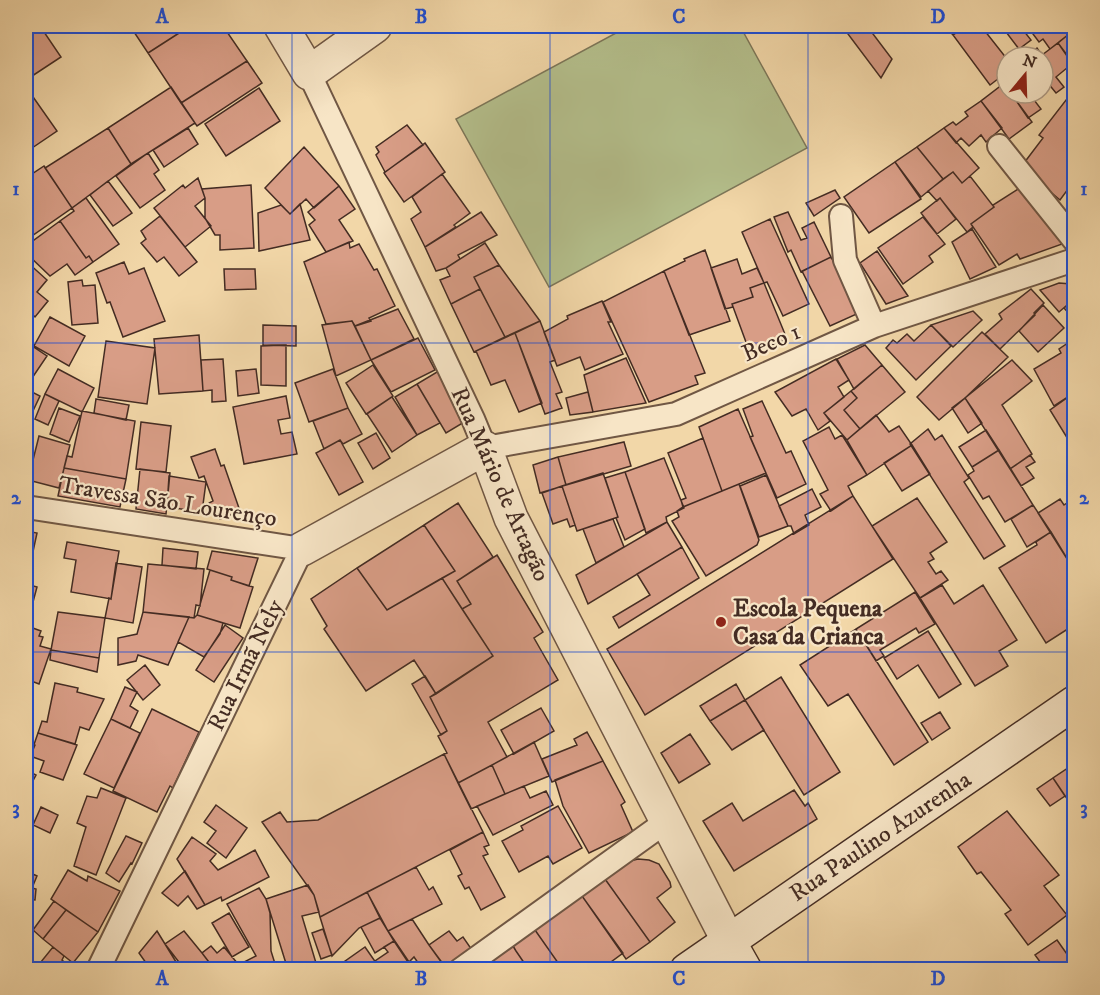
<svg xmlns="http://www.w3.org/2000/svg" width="1100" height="995" viewBox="0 0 1100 995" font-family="'IM FELL DW Pica',serif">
<rect width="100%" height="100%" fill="#f2d7a8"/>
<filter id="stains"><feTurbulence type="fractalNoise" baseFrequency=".00333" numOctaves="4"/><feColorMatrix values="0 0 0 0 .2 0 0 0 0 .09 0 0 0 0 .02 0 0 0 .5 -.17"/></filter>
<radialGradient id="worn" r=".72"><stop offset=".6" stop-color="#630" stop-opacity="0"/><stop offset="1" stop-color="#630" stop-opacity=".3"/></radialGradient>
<path fill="#b4bf8c" stroke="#7c7658" stroke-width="1.5" d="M629 26H740L807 148 549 287 456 119Z"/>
<path fill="#d89d86" stroke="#442c23" stroke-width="1.5" d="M26 26H40L61 57 26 80Z
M130 26H190L148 53Z
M190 26H223L247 61 181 103 148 53Z
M842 26H867L892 59 881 78Z
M945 26H966L953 35Z
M966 26H981L1007 59V72L990 85 953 35Z
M1014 26H1020L1031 40 1019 49 1006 32Z
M1027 26H1074V30L1050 49 1043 39 1039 42Z
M1074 30V55L1069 59 1058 43Z
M1058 43 1073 63 1056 77 1064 87 1056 93 1043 77V57L1027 56 1037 48 1042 55Z
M247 61 262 83 197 126 181 103Z
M1007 81V93H1016L1019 96 1015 99 1032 122 1009 139 981 101Z
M171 87 195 123 131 164 108 128Z
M259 88 280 121 226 156 205 124Z
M1073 91 1074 117 1067 126 1074 132V181L1060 200 1021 167 1043 138 1039 135Z
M1016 93H1043L1034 100 1041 109 1028 118 1015 99 1019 96Z
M31 94 57 131 32 148 26 138V97Z
M981 101 1002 128 986 142 981 135 969 146 961 138 956 143 944 128 953 122 956 125 968 116 965 112Z
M407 125 423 145 385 172 376 155 379 152 376 147Z
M108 128 131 164 72 208 45 168Z
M188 128 198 144 164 167 153 150Z
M944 128 979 168 962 183 953 172 943 179 917 147Z
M425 143 445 172 404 202 384 173Z
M304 147 339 186 314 208 306 199 290 214 265 188Z
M917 147 943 179 921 197 895 162Z
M148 153 159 170 154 174 165 190 140 208 116 176Z
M895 162 921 199 869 233 844 197Z
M44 166 72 208 26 240V178Z
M953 172 962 183 970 176 994 207 971 224 973 227 967 232 940 198 937 201 928 191Z
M442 174 470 213 454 225 456 227 425 247 411 219 421 212 412 197Z
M198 178 205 198 195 206 211 226 185 247 154 208 183 185 185 188Z
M108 181 132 213 113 226 90 195Z
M251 185 254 248 220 250V235H215L205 218V198L202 189Z
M339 186 355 209 339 220 353 241 326 252 309 225 315 220 308 212Z
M1023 186 1065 243 1020 259 1017 254 999 265 971 224 994 207 993 205Z
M835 190 840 198 814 216 806 203Z
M86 198 119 244 93 262 89 256 86 258 60 221 74 211 72 208Z
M940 198 956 219 937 234 921 213Z
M300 204 310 240 259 251 258 213 281 205 290 214Z
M481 212 497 235 458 255 460 259 446 268 436 271 425 247Z
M788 212 801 240 807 238 802 228 814 222 831 257 801 272 791 250 788 252 774 217Z
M160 216 197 262 179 276 164 257 157 262 141 243 146 239 141 231Z
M923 217 945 244 929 256 933 262 903 284 878 248Z
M770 219 809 304 783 316 767 282 764 283 742 232Z
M60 221 86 258 89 256 93 262 75 275 67 264 50 276 26 253V246Z
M972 229 996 267 970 279 952 242Z
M349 242 350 248 359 244 374 270 377 269 395 306 369 318 371 321 355 326 352 321 326 324 304 262Z
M485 243 499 265 474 277 480 289 451 304 440 280 450 276 446 268Z
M705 250 730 321 689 335 664 271 685 261 684 259Z
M877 251 908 296 886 304 860 263Z
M831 257 859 313 830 326 802 271Z
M737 259 742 274 757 268 764 283 750 288 753 297 732 304 733 307 725 309 711 268Z
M26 261 47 280 37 292 48 301 35 317 26 308Z
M124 262 129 274 144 268 165 321 123 337 110 302 107 303 96 273Z
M499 265 540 321 505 337 474 277Z
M224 269H255L256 289 225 290Z
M664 271 705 373 695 376 698 384 649 402 603 302Z
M82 280 83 286 95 285 98 323 72 325 68 282Z
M764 283 787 339 750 353 732 304 753 297 750 288Z
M1059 283 1071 284V288L1074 290V299L1059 312 1040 290Z
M480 289 505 337 474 352 451 304Z
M1031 289 1044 303 1034 313 1035 315 1000 349 985 334 1002 319 999 314Z
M1074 299V319L1064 308Z
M602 301 611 322H608L623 354 585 370 580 357 557 366 544 332 568 319 567 316Z
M1043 305 1064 328 1038 352 1019 331Z
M398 309 414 339 371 360 355 326Z
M973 311 982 320 953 347 931 325Z
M50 317 85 336 69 366 34 346Z
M352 321 371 360 336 376 322 325Z
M540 321 555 360 550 362 562 392 556 394 562 408 545 414 515 333Z
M263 325 296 326V346L263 345Z
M931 325 951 346 916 380 886 348 893 340 897 343 907 334 914 341Z
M982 332 1008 357 964 399 939 420 917 397Z
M515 333 542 403 519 412 505 380 491 385 476 351Z
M199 335 203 391 159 394 154 339Z
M418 338 435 370 391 392 371 360Z
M1074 339V393L1054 406 1034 369 1061 353 1059 349Z
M106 341 155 348 147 404 98 397Z
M26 342 47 356 28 384 26 382Z
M286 345V386L261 385V346Z
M865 345 882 365 854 389 837 359Z
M626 358 646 403 593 412 584 375Z
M223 359 226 401 212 402V390L203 391 201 360Z
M836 359 849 380 838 387 844 397 824 413 830 421 818 430 806 409 792 416 775 392Z
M1012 360 1032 381 1002 405 1032 454 1010 469 965 398Z
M373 365 393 396 366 414 346 383Z
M882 365 905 392 860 429 844 410 857 398 851 391Z
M58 369 94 388 82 412 45 394Z
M256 369 259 393 238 396 236 371Z
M333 369 348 408 309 422 295 383Z
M442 369 471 418 446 433 417 384Z
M417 384 440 423 417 435 395 397Z
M26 389 40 396 31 415 26 413Z
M851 391 857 398 844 410 860 429 847 440 824 413Z
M588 392 593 412 570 415 566 398Z
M1074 393V449L1050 410Z
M45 394 59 401 48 425 35 419Z
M286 396 290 418 278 420 281 434 292 432 297 454 244 464 233 407Z
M392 397 417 435 392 452 367 414Z
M965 398 982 423 968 433 952 408Z
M96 399 129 405 126 420 94 413Z
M762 401 786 453 791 451 806 484 777 498 750 437 753 436 743 409Z
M59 408 80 416 69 442 50 434Z
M348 408 362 434 343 444 340 440 324 449 313 421Z
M738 409 766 473 722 491 699 427Z
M82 411 135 421 126 479 64 468 67 456 72 457Z
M876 415 889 432 899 426 912 445 867 475 847 440Z
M141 422 171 426 166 472 136 469Z
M829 427 835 439 842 435 867 475 848 486 853 496 831 511 820 494 828 490 803 441Z
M928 429 935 440 942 435 969 478 964 482 1005 546 984 559 910 444Z
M986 430 999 450 972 467 959 447Z
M376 433 390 458 373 469 358 443Z
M39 436 70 445 59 488 28 480Z
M703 438 722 491 683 507 681 500 686 498 668 453Z
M340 440 363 482 339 495 316 453Z
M624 442 631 466 566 485 558 457Z
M912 445 930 474 902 491 884 463Z
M215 449 221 466 224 465 240 511 220 519 217 509 212 510 209 503 213 501 204 476 199 478 191 457Z
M999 450 1033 505 1005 522 989 496 983 499 968 475 974 471 972 467Z
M1030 455 1035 462 1026 467 1034 478 1021 486 1010 469Z
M558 457 566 485 540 493 533 465Z
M664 458 684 508 666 517 667 522 646 533 625 472Z
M64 468 126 479 120 507 58 496Z
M140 469 170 473 166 514 136 509Z
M625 472 645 529 625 540 616 518 618 517 605 478Z
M603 473 618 517 577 531 562 486Z
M766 475 788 526 759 537 740 486Z
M169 476 206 482 202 512 167 507Z
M739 484 759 540 757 545 706 576 672 521 679 517 677 511 683 507Z
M562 486 575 525 570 527 567 519 553 524 542 493Z
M812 489 821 507 805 515 809 525 794 534 791 526H788L779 506Z
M853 496 893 559 645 715 607 649Z
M917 498 947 542 930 553 934 559 928 562 936 574 941 571 948 580 920 598 872 526Z
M1074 498V570L1038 513 1060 499 1064 505Z
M458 503 493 557 457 581 471 604 462 609 442 578 455 571 424 525Z
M1033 505 1051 532 1027 547 1011 519Z
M613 519 624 547 596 563 583 529Z
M667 522 682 547 588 604 576 575Z
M424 525 455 571 387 610 357 568Z
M26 531 37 533 31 561 26 559Z
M1051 532 1074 570V625L1046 643 999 568 1037 545 1036 542Z
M67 542 119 551 111 599 71 592 76 560 64 558Z
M682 547 699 578 619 628 613 617 650 595 637 574Z
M163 548 198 552 196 569 162 565Z
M212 551 258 558 249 586 231 580 232 577 207 569Z
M497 555 543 632 534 638 558 680 488 722 507 757 458 783 444 754 447 753 438 736 447 731 430 697 493 656 462 609 471 604 457 581Z
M116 563 142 567 133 623 105 618 109 598 111 599Z
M148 564 204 569 200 606 196 605 194 618 143 612Z
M357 568 387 610 442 578 493 656 436 694 414 660 366 691 324 629 327 626 311 599Z
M210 570 232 577 231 580 253 587 240 628 197 615Z
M26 584 37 587 33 602 26 600Z
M942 585 954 604 983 585 1017 640 999 651 1008 666 975 686 920 598Z
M915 592 935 624 919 633 916 628 880 650 884 656 876 661 856 629Z
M58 612 105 618 99 658 51 650Z
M143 612 189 617 168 665 138 655 136 661 118 665V638L137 634Z
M197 615 223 623 220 634 204 657 178 642 189 617 194 618Z
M225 625 243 638 214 682 196 670Z
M30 627 41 631 39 636 43 637 40 646 51 649 39 684 26 679V641Z
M856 629 928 742 894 765 848 694 828 706 800 665Z
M928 631 961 684 939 698 918 665 897 679 884 658Z
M51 650 99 658 97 672 50 660Z
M145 665 160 685 143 700 127 680Z
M425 676 436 694 430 697 447 731 441 735 412 684Z
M781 677 840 772 804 795 745 700Z
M55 683 78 688 77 692 104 699 89 730 80 727 75 744 38 733 42 721 47 722Z
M736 684 745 700 710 721 700 706Z
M125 687 137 692 130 706 138 711 130 728 111 719Z
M745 700 764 730 732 750 710 721Z
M541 708 554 731 514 754 501 730Z
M152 709 199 732 173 788 170 786 157 812 113 791Z
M940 712 950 728 932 740 921 723Z
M111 719 140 733 114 788 84 774Z
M587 732 603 761 552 782 542 759 577 745 574 739Z
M38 733 77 745 63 780 40 772 44 761 30 756Z
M690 734 710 764 679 783 661 753Z
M26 740 35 745 26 766Z
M534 742 549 776 505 794 492 765Z
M444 754 483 832 320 917 314 895 262 822 280 812 287 822 318 820Z
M603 761 625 802 621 805 633 832 589 853 563 806 555 780Z
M1074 764V809L1053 778Z
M492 765 505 794 471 809 458 783Z
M26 770 36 775 28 790 26 789Z
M1053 778 1065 796 1050 806 1037 789Z
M524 786 530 798 546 791 553 805 493 835 477 806Z
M101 788 126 798 96 875 74 866 86 827 77 823 87 796 97 798Z
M794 790 805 806 808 803 817 819 734 871 703 821 732 803 743 821Z
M216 805 247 828 226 858 207 843 216 831 204 822Z
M558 806 582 848 553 864 548 856 519 872 502 841 523 830 521 826Z
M41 807 58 815 50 833 33 825Z
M1007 811 1059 875 1044 886 1067 915 1028 945 1005 914 1011 910 981 872 977 874 958 847Z
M483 832 489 845 484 847 488 854 483 856 505 897 481 910 469 887 465 889 458 876 462 874 450 850Z
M126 836 142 843 132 864 131 863 119 882 106 873Z
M192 837 216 854 210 861 218 870 255 850 269 877 222 901 221 897 205 905 177 859Z
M638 859 649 860 659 864 670 882 671 887 657 898 675 922 650 942 605 879 630 861Z
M416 867 429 890 433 887 442 904 388 931 367 892Z
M68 870 87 881 88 876 120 891 98 932 51 899Z
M26 871 37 876 32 888 36 889 35 900 26 899Z
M185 871 205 905 197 909 188 896 178 906 162 893Z
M605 879 650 942 626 959 582 896Z
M308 885 314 895 319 912 302 916 316 963 296 970H288L266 899Z
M259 888 266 899 270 913 271 951 276 967 271 970H248L244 962 256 956 227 904Z
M367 892 380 918 359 928 332 956 320 917Z
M582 896 623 953 600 970H563L535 930Z
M54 901 66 910 43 939 33 930Z
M66 910 98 932 73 963 43 939Z
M229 913 249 947 232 957 212 923Z
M380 918 394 941 375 953 361 927Z
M412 919 429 945 447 970H423L414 957 409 962 388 931Z
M323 929 332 955 321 959 312 933Z
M535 930 561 967 560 970H529L516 951 513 946Z
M157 931 181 970H151L139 953Z
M184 931 202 953 215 970H185L165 944Z
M449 931 457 941 463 937 472 950 446 968 429 945Z
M1057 940 1074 964V970H1046L1035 955Z
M394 941 412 968 409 970H381L375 961 388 952 384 947Z
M211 946 217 953 224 947 243 970H215L202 953Z
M513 946 516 951 529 970H496L491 962Z
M53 947 64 956 62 960 73 970H39L36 968Z
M365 947 381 970H345L341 964Z"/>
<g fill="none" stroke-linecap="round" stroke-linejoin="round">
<defs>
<path id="lane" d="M309 73 473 419 485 448 676 414 874 326 1074 260
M999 146 1074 240
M841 216 845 260 874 326
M26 507 302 549 98 970
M460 970 667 821"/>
<path id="street" d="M281 26 309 73 375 26
M302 549 485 448 511 518 728 940"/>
<path id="secondary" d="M728 940 745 970
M687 970 1074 703"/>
</defs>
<use href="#lane" stroke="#705744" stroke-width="26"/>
<use href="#street" stroke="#705744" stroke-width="36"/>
<use href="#secondary" stroke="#442c23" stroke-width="36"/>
<use href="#lane" stroke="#f7e5c6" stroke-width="22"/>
<use href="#street" stroke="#f7e5c6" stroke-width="33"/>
<use href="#secondary" stroke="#f7e5c6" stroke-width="33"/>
</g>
<path fill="none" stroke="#1d4ed8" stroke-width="1.5" stroke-opacity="0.55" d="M292 26V970M550 26V970M808 26V970M26 343H1074M26 652H1074"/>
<circle fill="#8f2418" stroke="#f7e5c6" stroke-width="2" cx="721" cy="622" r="6"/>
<g text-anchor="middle" stroke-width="4.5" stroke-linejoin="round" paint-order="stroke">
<g font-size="24" fill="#442c23" stroke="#f7e5c6">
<text transform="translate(771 342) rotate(-24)" y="8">Beco 1</text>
<text transform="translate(501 484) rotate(66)" y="8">Rua Mário de Artagão</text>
<text transform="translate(168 501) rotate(9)" y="8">Travessa São Lourenço</text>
<text transform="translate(245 665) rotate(-64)" y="8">Rua Irmã Nely</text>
<text transform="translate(880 836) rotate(-34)" y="8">Rua Paulino Azurenha</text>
</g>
<g font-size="24" font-weight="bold" fill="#442c23" stroke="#f7e5c6" text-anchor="start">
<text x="733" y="616">Escola Pequena<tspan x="733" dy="28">Casa da Crianca</tspan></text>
</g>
</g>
<rect width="1100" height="995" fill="none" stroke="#f2d7a8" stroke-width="66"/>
<g transform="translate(1025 75) rotate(19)"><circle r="28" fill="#f7e5c6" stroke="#af9b85" stroke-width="1.5"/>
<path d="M0-4.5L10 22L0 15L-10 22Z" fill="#8f2418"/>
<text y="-9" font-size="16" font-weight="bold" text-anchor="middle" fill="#442c23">N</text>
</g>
<rect x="33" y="33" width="1034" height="929" fill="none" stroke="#1d4ed8" stroke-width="2"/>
<g font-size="20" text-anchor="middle" font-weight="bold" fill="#1d4ed8">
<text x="162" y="23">A</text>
<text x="421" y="23">B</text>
<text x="679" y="23">C</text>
<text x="938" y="23">D</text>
<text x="16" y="195">1</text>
<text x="1084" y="195">1</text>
<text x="16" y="504">2</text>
<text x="1084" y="504">2</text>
<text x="16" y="814">3</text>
<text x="1084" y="814">3</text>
<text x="162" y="985">A</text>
<text x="421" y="985">B</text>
<text x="679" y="985">C</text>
<text x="938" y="985">D</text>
</g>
<rect width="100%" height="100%" filter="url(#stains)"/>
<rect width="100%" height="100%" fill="url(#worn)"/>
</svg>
